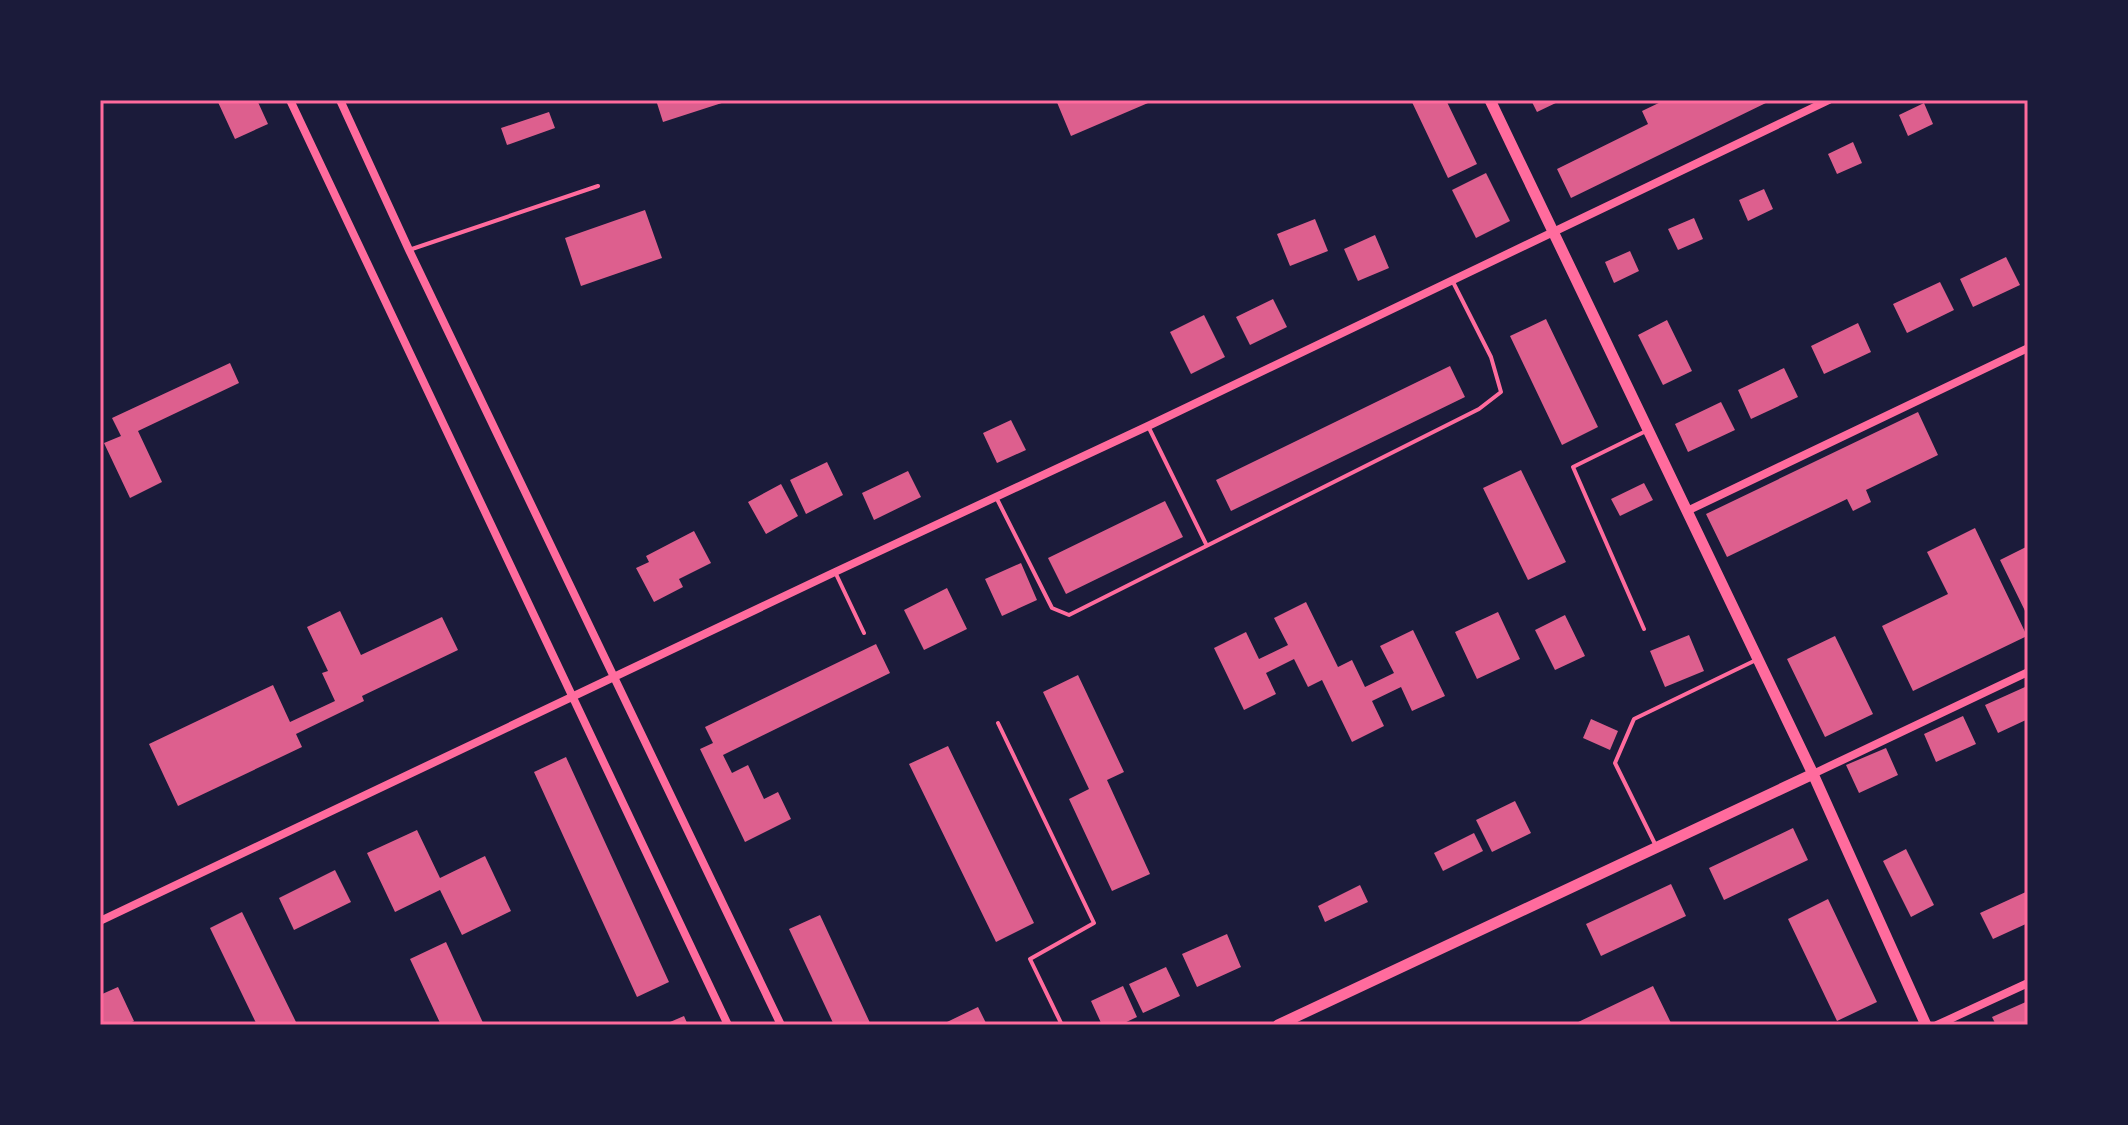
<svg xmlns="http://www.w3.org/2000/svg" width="2128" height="1125" viewBox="0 0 2128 1125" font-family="Raleway,sans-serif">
<rect width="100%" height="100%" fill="#1b1b3a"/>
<path fill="#dd5f8e" d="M217 100H257L268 124 235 139Z
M656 100H728V101L663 122Z
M1056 100H1155L1071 136Z
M1411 100H1446L1477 164 1448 178Z
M1531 100H1562L1537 112Z
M1665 100H1772L1571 198 1557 169 1648 124 1642 111Z
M1924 103 1933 124 1908 136 1899 115Z
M549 112 555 128 507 145 501 128Z
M1853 142 1862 163 1837 174 1828 154Z
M1486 173 1510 221 1476 238 1452 190Z
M1764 189 1773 209 1748 221 1739 200Z
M645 210 662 258 581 286 565 238Z
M1694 218 1703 239 1678 250 1668 229Z
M1315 219 1328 251 1290 266 1277 234Z
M1375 235 1389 268 1358 281 1344 249Z
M1630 251 1639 271 1614 283 1605 262Z
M2006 257 2020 285 1973 307 1960 279Z
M1940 282 1954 310 1907 333 1893 304Z
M1273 299 1287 327 1250 345 1236 317Z
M1204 315 1225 357 1191 374 1170 332Z
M1546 319 1598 427 1562 445 1510 336Z
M1667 320 1692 371 1663 385 1638 335Z
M1858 323 1871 352 1824 374 1811 346Z
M230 363 239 383 138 431 162 482 130 498 104 443 121 436 112 418Z
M1450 366 1465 397 1231 511 1216 480Z
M1784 368 1798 397 1751 419 1738 390Z
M1721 402 1735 430 1688 452 1675 424Z
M1918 412 1938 455 1866 490 1871 502 1853 511 1847 499 1727 557 1706 514Z
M1011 420 1026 450 997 463 983 433Z
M827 462 843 495 806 514 790 480Z
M1521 470 1566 562 1528 580 1483 488Z
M908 471 921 497 874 520 862 493Z
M1644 483 1653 500 1620 516 1611 499Z
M781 484 798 516 766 534 748 502Z
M1165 501 1183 537 1066 594 1048 558Z
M1975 528 2027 636 1913 691 1882 626 1948 594 1927 552Z
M694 531 711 563 679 579 683 587 654 602 636 568 649 562 646 556Z
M2028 546V617L2000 560Z
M1021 563 1037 600 1002 616 985 579Z
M947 588 967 629 924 650 904 610Z
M1306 602 1338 667 1352 660 1365 687 1394 673 1380 646 1413 630 1445 696 1412 711 1401 687 1372 701 1384 726 1352 742 1322 680 1308 687 1294 659 1266 673 1276 694 1244 710 1214 648 1246 632 1259 659 1288 645 1274 618Z
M340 611 361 655 442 617 458 650 362 696 364 701 296 734 302 747 178 806 149 744 273 685 290 722 335 701 322 673 328 671 307 627Z
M1498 612 1520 659 1477 679 1455 632Z
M1565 615 1585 656 1555 670 1535 630Z
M1689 635 1704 671 1665 687 1650 651Z
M1835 636 1873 714 1825 737 1787 659Z
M876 644 890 673 723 755 732 773 748 765 764 799 778 792 791 819 745 842 700 749 713 743 705 727Z
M1078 675 1124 772 1107 780 1150 874 1112 891 1069 799 1089 789 1043 692Z
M2025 687 2028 694V719L1998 733 1985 705Z
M1963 716 1976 744 1936 762 1924 734Z
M1591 719 1618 731 1610 750 1583 738Z
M948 746 1034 923 996 942 909 764Z
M1886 748 1898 775 1859 793 1846 765Z
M566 757 669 982 637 997 534 772Z
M1515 801 1531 833 1492 852 1476 820Z
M1793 828 1808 860 1724 900 1709 868Z
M417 830 440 878 485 856 511 911 462 935 440 890 395 912 367 853Z
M1474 833 1483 851 1443 871 1434 853Z
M1906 849 1934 905 1911 917 1883 861Z
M335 870 351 902 294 930 279 898Z
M1671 884 1686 916 1601 956 1586 924Z
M1360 885 1368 902 1325 922 1318 906Z
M2028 891V923L1993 939 1980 913Z
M1828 899 1877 1002 1837 1021 1788 919Z
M242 912 296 1022 290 1025H257L210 928Z
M820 915 871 1025H834L789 929Z
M1227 934 1241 967 1197 987 1182 954Z
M446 942 484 1025H441L410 959Z
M1166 967 1180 996 1143 1013 1129 984Z
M1123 986 1137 1017 1120 1025H1102L1091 1001Z
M1653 986 1672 1025H1572Z
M118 987 134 1021 126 1025H100V995Z
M2028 1001V1025H1996L1992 1017Z
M978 1007 986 1023 949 1025 947 1022Z
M684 1016 688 1025H663Z"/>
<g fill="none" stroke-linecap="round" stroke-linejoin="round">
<path stroke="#ff6b9d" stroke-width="4" d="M409 250 598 186
M1149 428 1206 544
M996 497 1052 608 1069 615 1479 409 1501 392 1491 357 1453 282
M836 574 864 633
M1644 629 1573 467 1646 431
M998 723 1094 923 1030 959 1062 1025
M1656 846 1615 763 1634 719 1756 660"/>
<path stroke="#ff6b9d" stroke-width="8" d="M290 100 728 1025
M340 100 409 250 781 1025
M1687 511 2028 348
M1813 774 2028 672
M100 921 835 572 1148 426 1829 100
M1937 1025 2028 983"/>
<path stroke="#ff6b9d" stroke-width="11" d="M1490 100 1813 774 1926 1025
M1278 1025 1813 774"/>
</g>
<rect width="2128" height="1125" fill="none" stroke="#1b1b3a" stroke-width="204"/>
<rect x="102" y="102" width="1924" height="921" fill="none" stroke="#ff6b9d" stroke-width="3"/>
</svg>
